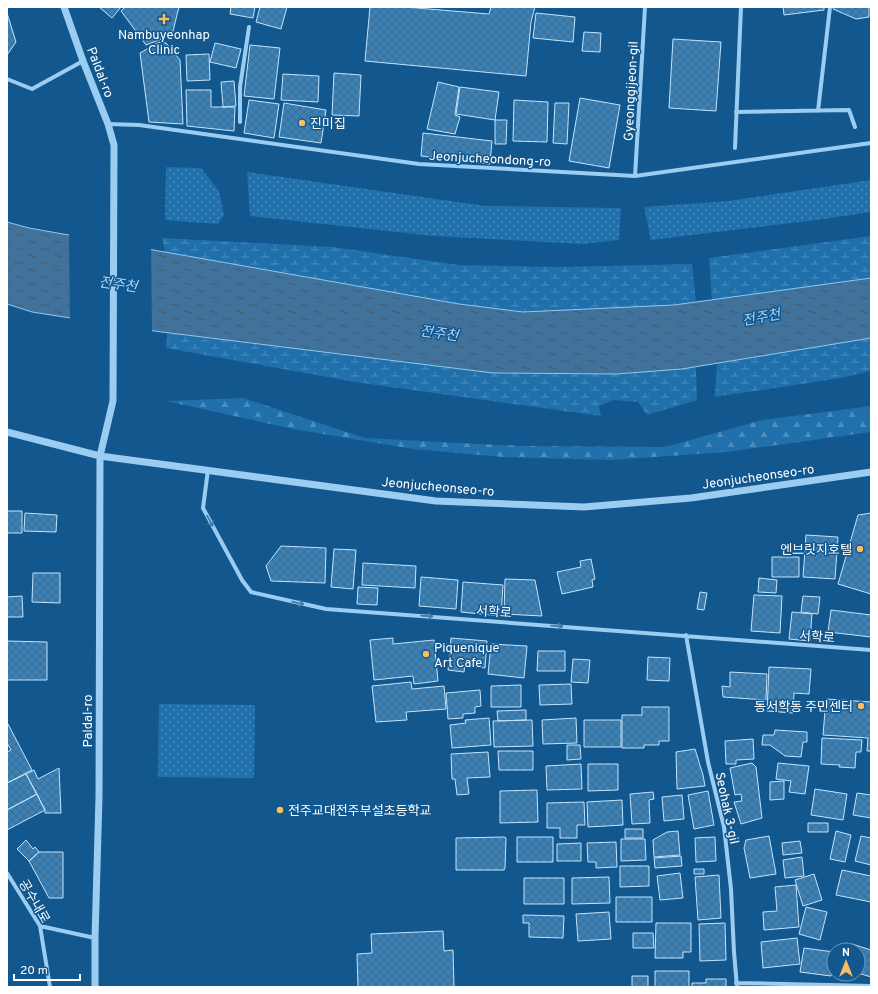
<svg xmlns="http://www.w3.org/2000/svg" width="878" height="994" viewBox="0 0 878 994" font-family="Overpass,'Noto Sans KR',sans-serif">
<defs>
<pattern id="green-dots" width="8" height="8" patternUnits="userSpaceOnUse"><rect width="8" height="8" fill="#2070ab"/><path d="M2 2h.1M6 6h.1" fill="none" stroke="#4d8dbc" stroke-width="1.8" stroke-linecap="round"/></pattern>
<pattern id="forest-firs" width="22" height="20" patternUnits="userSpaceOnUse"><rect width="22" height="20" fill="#2070ab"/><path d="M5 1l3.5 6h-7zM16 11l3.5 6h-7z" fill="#4d8dbc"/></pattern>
<pattern id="wetland-marsh" width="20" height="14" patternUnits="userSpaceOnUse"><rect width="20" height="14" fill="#2070ab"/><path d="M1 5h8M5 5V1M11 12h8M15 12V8" fill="none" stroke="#4d8dbc"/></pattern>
<pattern id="water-ripples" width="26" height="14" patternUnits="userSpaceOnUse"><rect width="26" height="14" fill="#40729b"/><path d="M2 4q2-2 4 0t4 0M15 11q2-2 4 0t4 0" fill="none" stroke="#475b6c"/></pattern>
<pattern id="building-cross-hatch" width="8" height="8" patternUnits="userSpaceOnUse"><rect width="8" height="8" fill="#3a81b8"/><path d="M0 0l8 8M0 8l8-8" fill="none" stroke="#426987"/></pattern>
</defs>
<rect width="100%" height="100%" fill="#12578e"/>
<path fill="url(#green-dots)" d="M166 167 201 168 219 191 224 215 218 224 165 220Z
M247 172 485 206 621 208 619 240 582 244 434 236 250 216Z
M871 180V212L824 219 651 240 644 207 729 201Z
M159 704 255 705 254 778 158 777Z"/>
<path fill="url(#forest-firs)" d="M243 398 365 438 521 446 665 447 762 420 871 406V432L727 452 612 460 503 457 413 449 293 429 166 401Z"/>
<path fill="url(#wetland-marsh)" d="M871 236V278L712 300 709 258Z
M162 238 333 247 459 265 558 267 692 264 696 302 674 305 596 310 523 312 459 304 165 252Z
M167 333 493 373 617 374 696 367 697 400 647 415 638 402 614 400 599 406 601 416 355 382 166 348Z
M871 338V371L841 378 715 397 717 363Z"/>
<path fill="url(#water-ripples)" stroke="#8dcaf5" d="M7 222 29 228 459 304 523 312 674 305 871 278V338L682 369 617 374 493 373 154 331 32 312 7 304Z"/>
<path fill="#12578e" d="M69 233 151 247 152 333 70 320Z"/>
<path fill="url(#building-cross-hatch)" stroke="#c2e4fd" d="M99 7H121L112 18Z
M125 7H179L172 35 146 45 121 11Z
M231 7H255L253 18 230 14Z
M260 7H287L281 29 256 22Z
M370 7H405L489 14 491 7H535L531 22 526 76 365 61Z
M783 7H824V10L784 15Z
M834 7H869V17L856 19 833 9Z
M7 13 16 42 7 55Z
M536 13 575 17 573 42 533 38Z
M584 32 601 33 600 52 582 51Z
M673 39 721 42 716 111 669 108Z
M159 42 166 43 180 60 183 124 149 122 140 53Z
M215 43 241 49 236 68 210 62Z
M250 45 280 48 274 99 244 96Z
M209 54 210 80 187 81 186 55Z
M334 73 361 75 359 116 332 115Z
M283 74 319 76 318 102 281 100Z
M234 81 236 106 223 107 221 82Z
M438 82 459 87 455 115 460 117 455 134 427 129Z
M460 87 499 92 495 120 456 114Z
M186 90H211V107H235L234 131 187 126Z
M580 98 620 105 609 168 569 161Z
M249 100 279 104 274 138 244 133Z
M514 100 548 102 547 142 513 141Z
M284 103 326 110 321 143 279 137Z
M555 103H569L567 144 553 143Z
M495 120H507L506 144H495Z
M423 133 492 141 490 164 421 156Z
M7 511H22V533H7Z
M25 513 57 515 56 532 24 531Z
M871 513V594L838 584 858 515Z
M806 535 838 537 835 579 803 577Z
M281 546 326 548 325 583 271 581 266 566Z
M334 549 356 550 353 589 331 587Z
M772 557H799V577H772Z
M591 559 595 579 592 580 593 587 562 594 557 572 581 567 580 561Z
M363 563 416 566 415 588 362 585Z
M33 573H60V603L32 602Z
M421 577 458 580 456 609 419 606Z
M759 578 777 580 776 593 758 592Z
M505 579 535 580 542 616 504 614Z
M463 582 503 585 501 616 461 612Z
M358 587 378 588 377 605 357 604Z
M700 592 707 593 704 610 697 609Z
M754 595 782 596 780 633 751 631Z
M22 596 23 617H7V597Z
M803 596 820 597 818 614 801 612Z
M831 610 871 615V637L828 632Z
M792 612 812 614 810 641 789 639Z
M393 638V644L434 640 438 681 414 684 413 676 374 680 370 640Z
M451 638 487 641 485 668 465 665 464 672 448 670Z
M7 641 47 642V680H7Z
M491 644 527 646 524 678 488 674Z
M538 651H565V671H537Z
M648 657 670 658 669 681 647 680Z
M573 659 590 660 588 683 571 682Z
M769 667 811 669 809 694 794 693 793 713 767 711Z
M730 672 767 674 766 700 723 697 722 686 730 687Z
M411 682 412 689 444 686 446 709 406 712 407 720 376 722 372 686Z
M571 684 572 704 540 705 539 685Z
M521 685V707H491V686Z
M480 690 481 706 475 707V713L463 714V718L448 719 446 693Z
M826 699 871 702V751H867L868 738 823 735Z
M642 707H669V741H659V745H644V748H622V715H642Z
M526 710V720L498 721 497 711Z
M489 718 491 745 452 748 450 725 466 723 465 720Z
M576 718 577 743 543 744 542 720Z
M532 720 533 746 494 747 493 721Z
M584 720H621V747H584Z
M8 724 32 770 7 783V752L11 750 7 743V725Z
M775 730 807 732V742H803L801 757 785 756 770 745H762L763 735H774Z
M822 738 862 740 861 752H856L855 768 839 767 840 765 821 764Z
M753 739 754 759 736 760V764H726L725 741Z
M567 745H580L581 759 567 760Z
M695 749 703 775 705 786 677 789 676 752Z
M498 751H533V770H499Z
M488 752 490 777 467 778 469 794 457 795 455 779H452L451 754Z
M752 763 756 767 762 818 741 824 734 802 742 801 741 794 735 795 730 768Z
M778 763 809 766 805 794 789 792 791 781 776 779Z
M581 764 582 789 547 790 546 766Z
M588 764H618V790L588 791Z
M59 768 61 813H45V810L26 774 34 770 38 779Z
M26 774 37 794 7 810V783Z
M784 781V799L770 800V782Z
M815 789 847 794 843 820 811 815Z
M537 790 538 822 500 823V791Z
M708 791 714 825 694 829 688 795Z
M653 792 654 799 649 800 650 823 632 824 630 794Z
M857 793 871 795V818L853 815Z
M37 794 45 810 7 830V810Z
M682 795 684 819 664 821 662 797Z
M622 800 623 825 588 827 587 802Z
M584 802 585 825H577V838H560V828H547V803Z
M808 823H828V832H808Z
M625 829H643V838H625Z
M678 831 680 855 654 857 653 840 667 832Z
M836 831 851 835 845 862 830 859Z
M769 836 776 874 750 878 744 848 746 840Z
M861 836 871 838V865L855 861Z
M504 837 506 838 505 868 504 870H456V838Z
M517 837H553V862H517Z
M715 837 716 861 696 862 695 838Z
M621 839H645L646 860 621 861Z
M26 840 33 849 35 847 39 852 29 861 17 849Z
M800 841 802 853 783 855 782 843Z
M616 842 617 867 596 868V862H588L587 843Z
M581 843V861H557V844Z
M39 852H63V898H49L29 861Z
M681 856 682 866 655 868 654 858Z
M802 857 804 876 785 878 783 860Z
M620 866H649V886L620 887Z
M694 869H704V874H694Z
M842 870 871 876V902L836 895Z
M680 873 683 898 660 900 657 876Z
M814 874 822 900 803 906 795 880Z
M719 875 721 918 698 920 695 877Z
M609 877 610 903 572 904V878Z
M524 878H564V904H524Z
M796 885 799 927 764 930 763 912 777 911 775 887Z
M616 897H652V922H616Z
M806 907 827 912 820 940 799 934Z
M609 912 611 939 578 941 576 914Z
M523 915 564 916 563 938 529 937V923H523Z
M656 923H691V952H683V958H655Z
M725 923 726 960 700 961 699 924Z
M443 931 444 951 453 950 454 987H358L357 954 372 953 371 934Z
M633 933H653L654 948H633Z
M797 938 800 964 763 968 761 942Z
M852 944 871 950V977L858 973V950H850Z
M804 948 834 952 831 976 800 972Z
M655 971H689V987H655Z
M632 976H648V987H632Z
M706 979H726V987H692V983H706Z"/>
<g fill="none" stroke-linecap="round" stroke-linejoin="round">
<path stroke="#9bcdf2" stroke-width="4" d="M7 79 32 89 83 61
M818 111 830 7
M736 112 849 110 855 127
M240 122V87L249 27
M108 124 139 125 419 164 635 176 871 143
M735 148 741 7
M635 176 645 7
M208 470 203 508 242 580 251 592 326 609 871 650
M686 635 708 762 724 827 731 889 734 952 737 987
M7 873 40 926 50 987
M40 926 95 938
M736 983 871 986"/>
<path stroke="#9bcdf2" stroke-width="7" d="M64 7 83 61 108 124 114 145 113 401 100 456 99 797 95 938V987
M7 432 100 456 436 501 584 507 691 498 871 472"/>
</g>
<defs><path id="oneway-shaft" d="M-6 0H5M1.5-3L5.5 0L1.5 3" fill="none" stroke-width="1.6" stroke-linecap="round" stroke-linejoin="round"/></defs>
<g stroke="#3b7aac">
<use href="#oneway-shaft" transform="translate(210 521) rotate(61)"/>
<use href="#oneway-shaft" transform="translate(298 603) rotate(13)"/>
<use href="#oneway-shaft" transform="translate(427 616) rotate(4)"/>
<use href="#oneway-shaft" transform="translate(557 626) rotate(4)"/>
</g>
<g fill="#ffbc5c" stroke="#12578e" stroke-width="1.5">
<path d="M162 13h4v4h4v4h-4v4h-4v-4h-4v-4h4z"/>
<circle cx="302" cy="123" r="4"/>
<circle cx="860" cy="549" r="4"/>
<circle cx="426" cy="654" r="4"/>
<circle cx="861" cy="706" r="4"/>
<circle cx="280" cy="810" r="4"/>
</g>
<g text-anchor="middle" stroke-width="3" stroke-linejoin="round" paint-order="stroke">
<g font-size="13" fill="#fff" stroke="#12578e" text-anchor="start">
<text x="164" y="39" text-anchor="middle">Nambuyeonhap<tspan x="164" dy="15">Clinic</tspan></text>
<text x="310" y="128">진미집</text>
<text x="852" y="554" text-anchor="end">엔브릿지호텔</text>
<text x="434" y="652">Piquenique<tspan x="434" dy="15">Art Cafe</tspan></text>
<text x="853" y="711" text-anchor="end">동서학동 주민센터</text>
<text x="288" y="815">전주교대전주부설초등학교</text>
</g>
<g font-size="13" fill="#fff" stroke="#12578e">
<text transform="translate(101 72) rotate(69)" y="5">Paldal-ro</text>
<text transform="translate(630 91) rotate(-87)" y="5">Gyeonggijeon-gil</text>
<text transform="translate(490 158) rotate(3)" y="5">Jeonjucheondong-ro</text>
<text transform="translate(758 476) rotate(-8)" y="5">Jeonjucheonseo-ro</text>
<text transform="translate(438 486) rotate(5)" y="5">Jeonjucheonseo-ro</text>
<text transform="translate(494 611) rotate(4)" y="5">서학로</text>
<text transform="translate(817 636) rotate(4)" y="5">서학로</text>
<text transform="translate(87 721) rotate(-90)" y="5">Paldal-ro</text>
<text transform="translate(728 808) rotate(78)" y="5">Seohak 3-gil</text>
<text transform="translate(35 901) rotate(60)" y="5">공수내로</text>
</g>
<g font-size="14" font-style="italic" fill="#a7d6f9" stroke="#12578e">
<text transform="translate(118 284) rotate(8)" y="5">전주천</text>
<text transform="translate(761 317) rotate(-11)" y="5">전주천</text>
<text transform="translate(439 333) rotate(8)" y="5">전주천</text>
</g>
</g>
<rect width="878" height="994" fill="none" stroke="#ffffff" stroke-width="16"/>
<g transform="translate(846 962)"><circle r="19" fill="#12578e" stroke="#719abb"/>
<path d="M0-3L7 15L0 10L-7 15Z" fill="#ffbc5c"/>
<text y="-6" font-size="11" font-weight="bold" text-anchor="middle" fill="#ffffff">N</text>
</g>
<path d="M14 974v6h66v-6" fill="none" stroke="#ffffff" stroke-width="2"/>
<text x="20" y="974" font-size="12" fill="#ffffff" stroke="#12578e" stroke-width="3" paint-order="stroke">20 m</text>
</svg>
